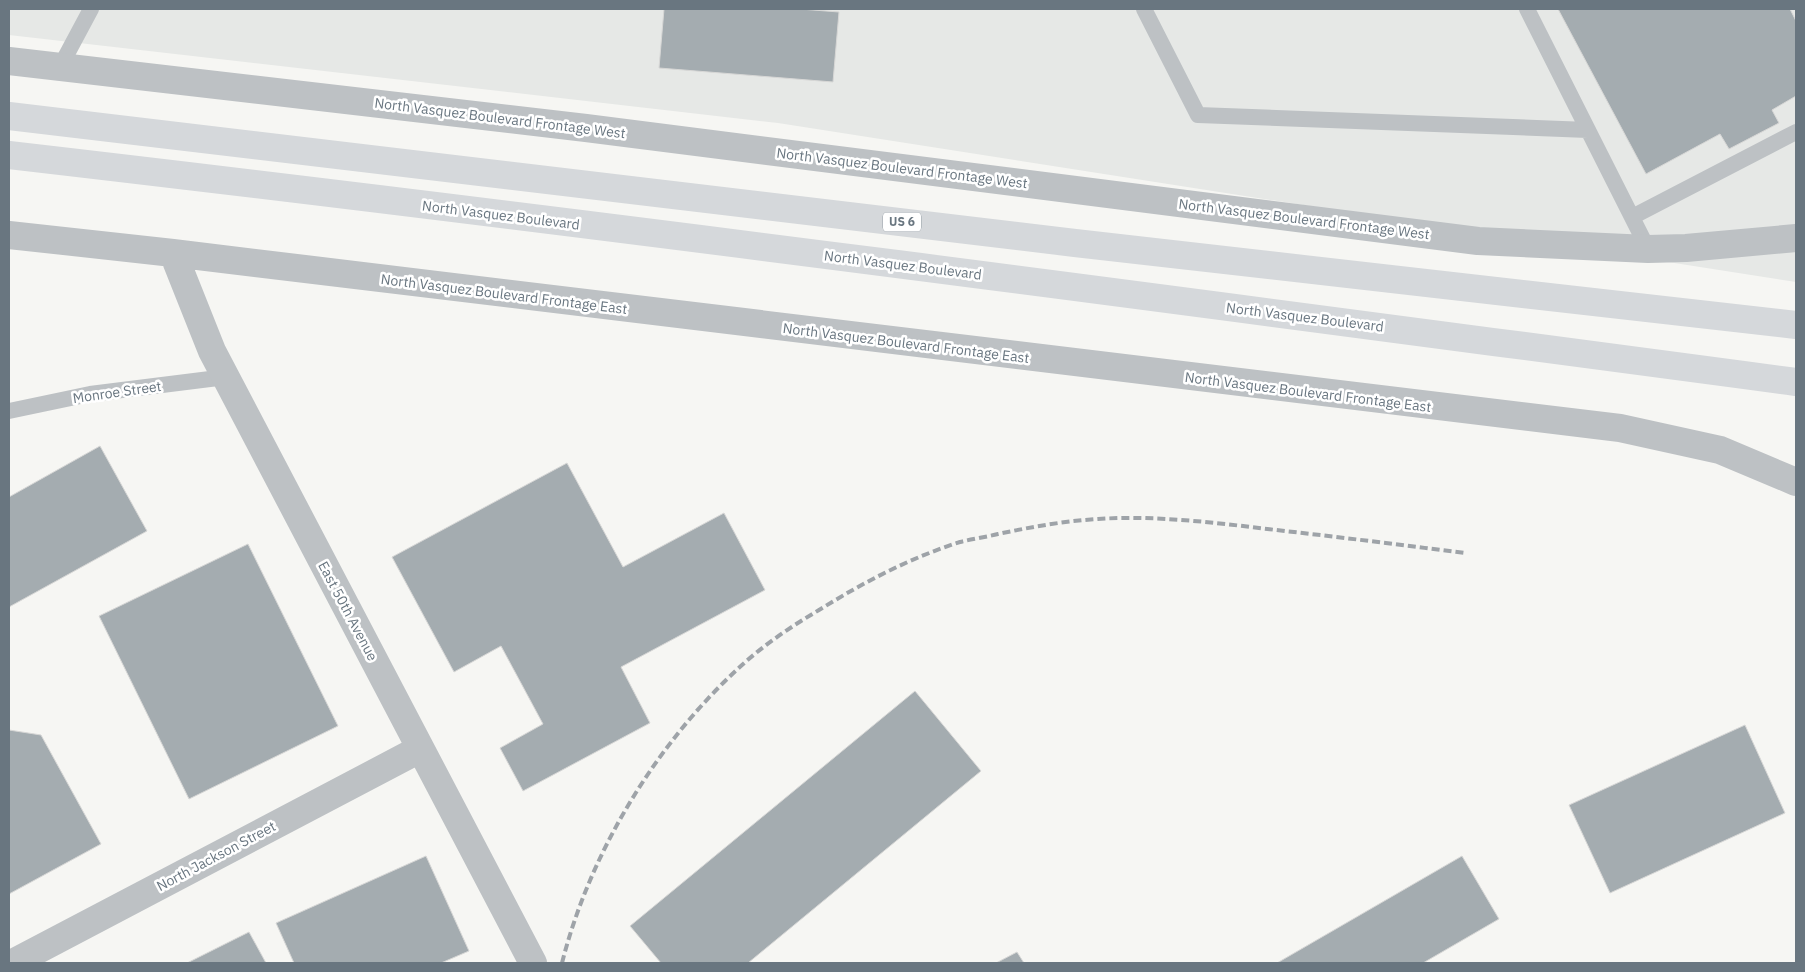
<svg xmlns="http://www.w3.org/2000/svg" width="1805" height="972" viewBox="0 0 1805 972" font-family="'IBM Plex Sans',sans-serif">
<rect width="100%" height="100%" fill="#f6f6f3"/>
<path fill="#e6e8e6" d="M9 9H1796V282L778 123 9 35Z"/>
<path fill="#a4acb0" stroke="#d7d7d6" d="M664 9H800L839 12 833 82 659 68Z
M1558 9H1790L1796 21V96L1772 110 1779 123 1729 149 1720 134 1646 174Z
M100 446 147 531 9 607V497Z
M567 463 623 567 724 513 765 590 621 667 650 723 523 791 500 748 543 724 501 646 454 672 392 557Z
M248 544 338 726 189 799 99 616Z
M915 691 981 771 748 963H661L630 926Z
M1745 725 1785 813 1610 893 1569 805Z
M9 730 41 735 101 844 9 894Z
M426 856 469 951 441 963H294L276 923Z
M1462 856 1499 919 1423 963H1277Z
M249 932 266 963H187Z
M1017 952 1024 963H996Z"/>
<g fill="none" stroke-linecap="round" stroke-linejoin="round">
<path stroke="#bdc1c4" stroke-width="16" d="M1144 9 1198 115 1588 130
M1527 9 1648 249
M60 67 91 9
M1632 217 1796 132
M9 411 90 394 226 377"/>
<path stroke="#bdc1c4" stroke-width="28" d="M9 61 586 128 1478 241 1648 249 1686 248 1796 238
M9 235 173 253 1620 428 1720 450 1796 482
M173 253 212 351 533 963
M13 963 420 749"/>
<path stroke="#d5d8db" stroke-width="28" d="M9 116 1075 243 1796 325
M9 155C605 224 1201 303 1796 382"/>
<path stroke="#9ea3a8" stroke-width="4" stroke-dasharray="8 4" stroke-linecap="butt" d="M562 963C590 852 657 742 742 665 765 644 792 626 819 610 864 582 910 558 960 542 972 539 986 537 998 534 1031 527 1064 521 1098 519 1157 515 1217 523 1276 530 1339 537 1402 545 1465 553"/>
</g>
<g text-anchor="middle" stroke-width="5" stroke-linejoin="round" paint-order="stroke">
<rect fill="#fff" stroke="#969fa6" stroke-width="1" x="883" y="212.5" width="38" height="19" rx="4"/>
<g font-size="12" font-weight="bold" fill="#697680">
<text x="902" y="226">US 6</text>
</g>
<g font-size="14" fill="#697680" stroke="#fff">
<text transform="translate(500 118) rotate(7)" y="5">North Vasquez Boulevard Frontage West</text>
<text transform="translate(902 168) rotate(7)" y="5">North Vasquez Boulevard Frontage West</text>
<text transform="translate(501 215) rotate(7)" y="5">North Vasquez Boulevard</text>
<text transform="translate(1304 219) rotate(7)" y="5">North Vasquez Boulevard Frontage West</text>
<text transform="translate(903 265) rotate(7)" y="5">North Vasquez Boulevard</text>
<text transform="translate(504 294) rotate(7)" y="5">North Vasquez Boulevard Frontage East</text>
<text transform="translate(1305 317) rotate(7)" y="5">North Vasquez Boulevard</text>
<text transform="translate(906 343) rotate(7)" y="5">North Vasquez Boulevard Frontage East</text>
<text transform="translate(117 392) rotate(-8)" y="5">Monroe Street</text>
<text transform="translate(1308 392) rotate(7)" y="5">North Vasquez Boulevard Frontage East</text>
<text transform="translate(348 611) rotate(62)" y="5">East 50th Avenue</text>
<text transform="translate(216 856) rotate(-28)" y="5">North Jackson Street</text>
</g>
</g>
<rect width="1805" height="972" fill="none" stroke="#697680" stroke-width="20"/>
</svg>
